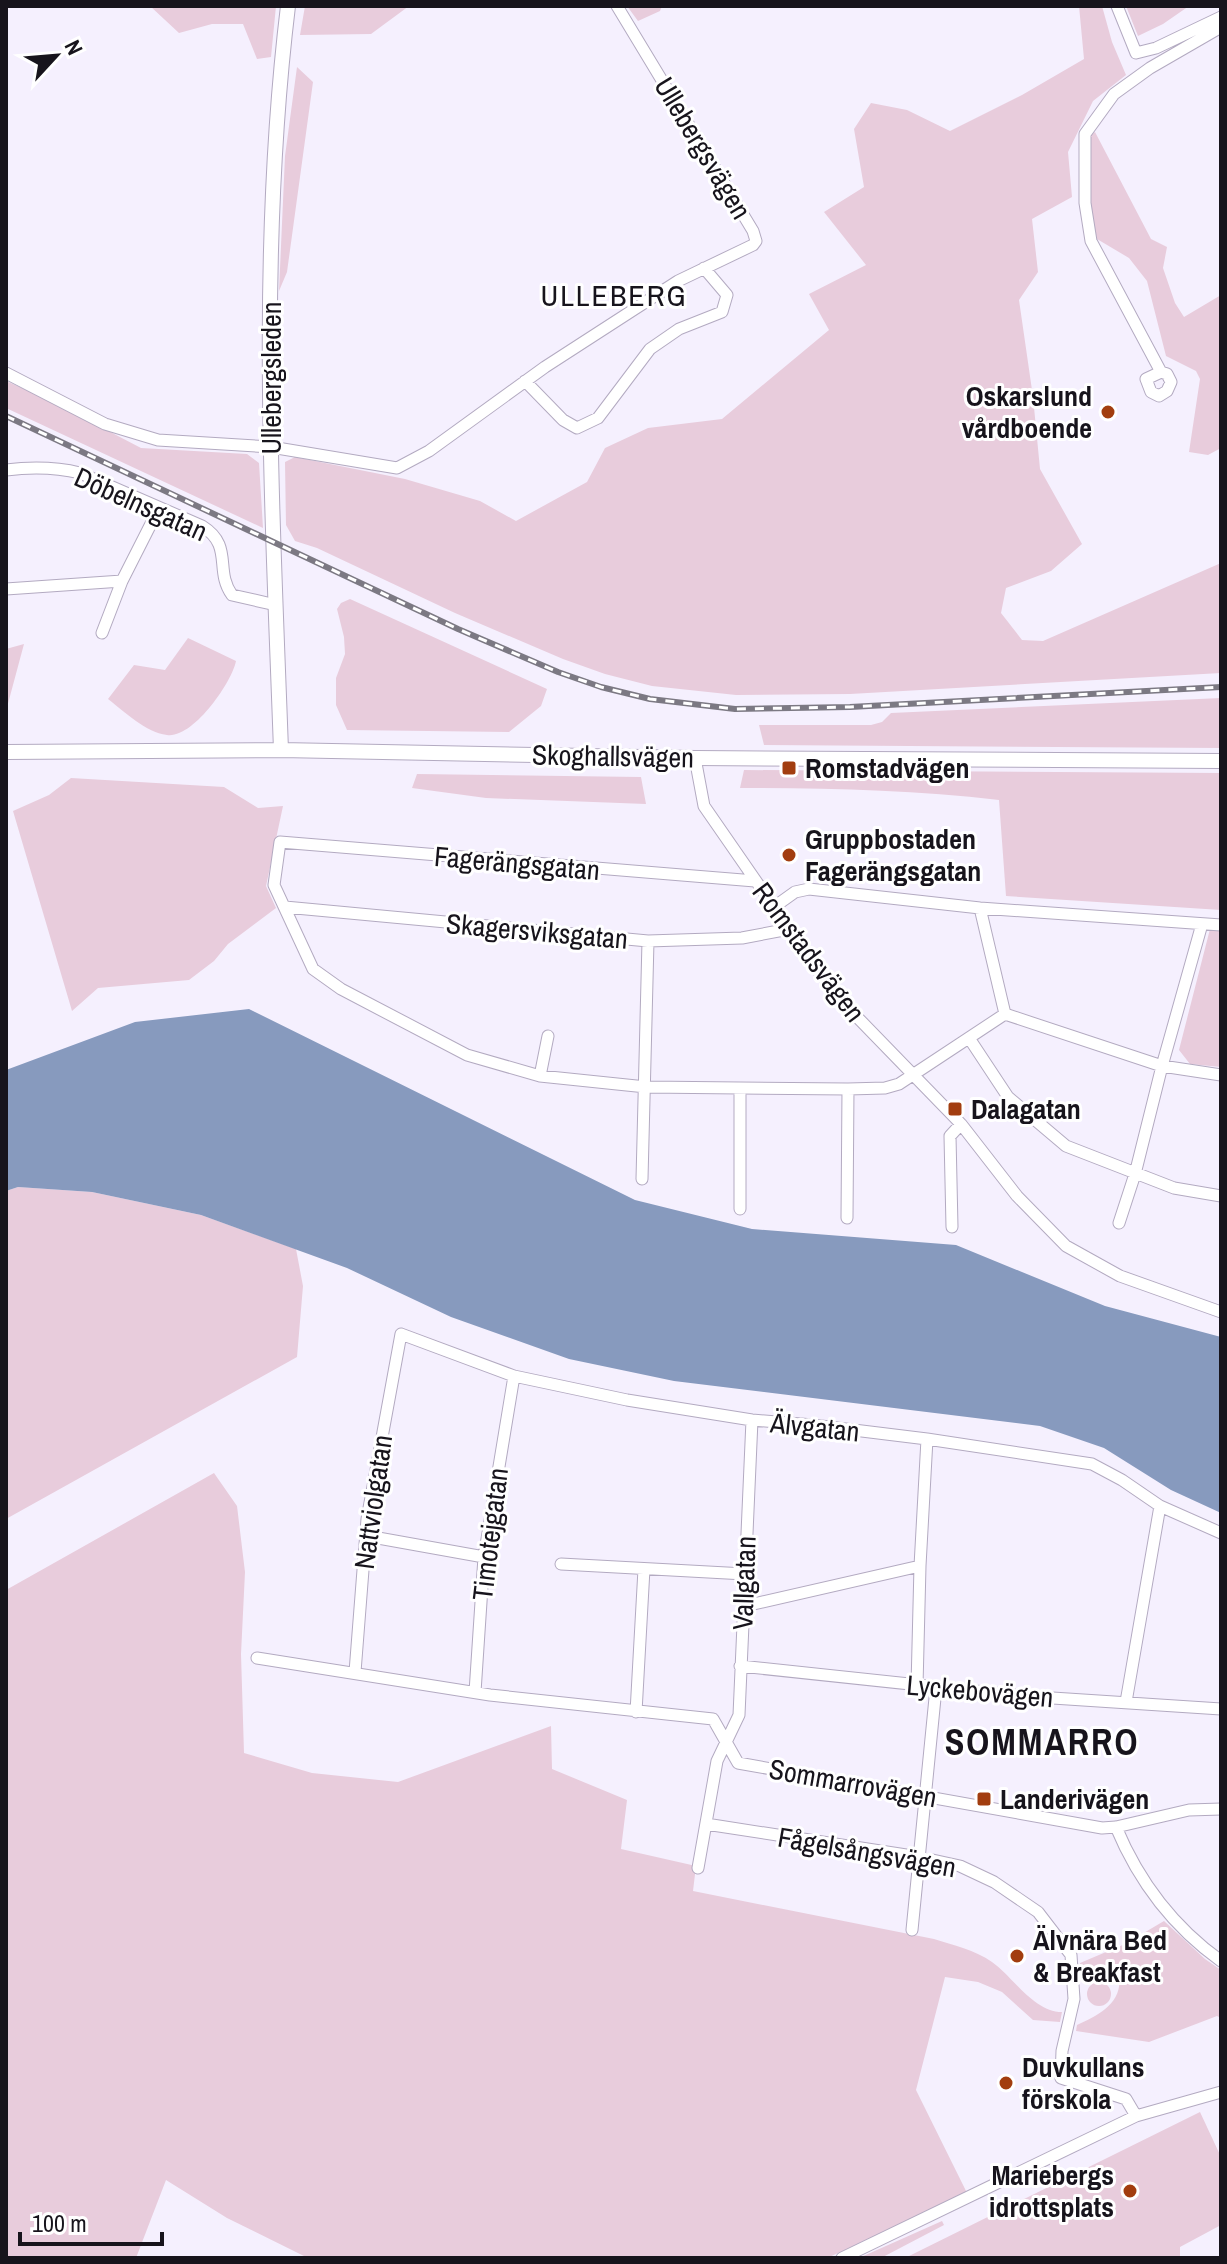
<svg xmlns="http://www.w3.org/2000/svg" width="1227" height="2264" viewBox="0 0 1227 2264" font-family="'Archivo Narrow',sans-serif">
<rect width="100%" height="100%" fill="#f5f0fe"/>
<path fill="#e8ccdc" d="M150 6H276L271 57 257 59 243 24H212L179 33Z
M305 6H409L371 34 300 35Z
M627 6H662L660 11 638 21Z
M1079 6H1102L1112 42 1126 75 1093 101 1068 152 1072 197 1032 219 1038 272 1019 300 1033 397 1040 469 1082 544 1051 571 1006 588 1001 613 1022 640 1043 641 1221 563V673L850 694 736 695 652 686 605 674 563 659 455 613 317 548 295 541 286 525 285 462 295 457 405 479 480 501 516 521 587 482 605 448 648 428 722 419 829 330 809 294 866 265 824 212 864 187 854 129 871 103 907 110 950 131 1022 95 1084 59Z
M1126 6H1189L1163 24 1138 36Z
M297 67 313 82 287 272 279 291 285 156Z
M1095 132 1151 239 1167 247 1163 268 1175 303 1184 317 1221 295V448L1208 455 1189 452 1200 379 1196 371 1166 356 1147 281 1129 258 1097 239 1089 206 1088 137Z
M6 381 49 400 141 448 247 454 259 463 263 528 6 408Z
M350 599 547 689 541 706 509 732 347 730 336 705V678L345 654 344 637 337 609 341 603Z
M188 638 236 661C232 682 193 739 167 735 145 732 125 712 108 699L134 665 165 670Z
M24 644 6 711V649Z
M1221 698V748L764 745 759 725H871L882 722 891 713Z
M744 770 1221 773V910L1006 896 999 800C913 790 827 788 740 788Z
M417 774 641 777 646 804 486 798 412 788Z
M71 778 224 787 258 808 283 806 266 886 276 908 228 944 214 961 189 980 98 988 72 1011 13 811 49 795Z
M1210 929 1221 930V1067L1190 1064 1179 1050Z
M18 1187 92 1192 201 1215 296 1249 303 1286 297 1357 6 1519V1191Z
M214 1473 237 1506 245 1572 241 1654 244 1753 312 1773 398 1782 551 1726 552 1769 627 1800 621 1849 696 1866 693 1891 934 1939C953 1945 975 1950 992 1962 1013 1977 1034 2012 1062 2012L1060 2022 1033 2020 1002 1992 978 1982 945 1977 916 2090 968 2195 827 2258H308L227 2218 166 2180 136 2258H6V1590Z
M1164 1921 1205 1959 1221 1970V2018L1217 2016 1149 2042 1076 2031 1077 2025C1098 2016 1123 2003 1119 1976L1113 1972 1081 1970 1080 1963 1125 1944Z
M1087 1994a12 12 0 1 1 24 0a12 12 0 1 1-24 0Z
M1200 2112 1221 2157V2225L1180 2247V2258H905Z
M942 2221 944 2225 881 2258H859Z"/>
<path fill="#879abe" d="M249 1009 635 1200 752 1229 956 1245 1105 1306 1221 1337V1513L1171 1490 1104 1448 1040 1426 674 1381 569 1359 451 1317 347 1268 201 1215 92 1192 18 1187 6 1191V1070L135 1022Z"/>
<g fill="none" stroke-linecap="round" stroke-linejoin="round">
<defs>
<path id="minor" d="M1117 6 1136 53 1156 48 1221 17
M1161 372 1146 379 1151 392 1159 396 1167 391 1171 382 1167 374 1161 372 1091 241 1085 203V134L1114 94 1150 68 1221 27
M6 373 105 424 158 440 271 447 397 468 429 451 545 367 678 281 753 245 756 241 753 231 617 6
M525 381 563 420 577 428 598 418 650 349 679 329 722 312 727 295 704 268
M6 470C31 467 55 467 80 473L202 526C234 546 214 570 232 595L276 605
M6 589 122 581
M102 633 122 581 159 508
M695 758 704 806 817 969 857 1017 961 1124 1017 1196 1066 1246 1120 1276 1221 1312
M755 881 280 842 274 885 313 969 341 989 467 1055 540 1076 646 1087 848 1089 885 1088 899 1084 1005 1014 980 908
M285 907 648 941 742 938 789 929
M774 907 795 892 809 889 980 908 1221 925
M1005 1014 1162 1066 1221 1075
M969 1038 1008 1097 1066 1146 1174 1188 1221 1196
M540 1076 548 1036
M740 1088V1209
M642 1179 648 941
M847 1218 848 1089
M1119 1223 1135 1174 1162 1066 1202 924
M952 1227 950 1136 961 1124
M367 1536 484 1557
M561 1564 745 1574
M745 1606 920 1566
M257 1658 490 1695 713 1719 738 1763 1102 1828 1116 1827 1189 1810 1221 1809
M740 1666 1022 1696 1221 1709
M355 1672 367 1519 401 1334 514 1376 627 1400 752 1420 813 1425 927 1439 1092 1464 1122 1480 1160 1506 1221 1533
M917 1686 920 1566 927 1439
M475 1692 484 1557 514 1376
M1126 1702 1160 1506
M636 1712 644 1569
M706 1824 919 1857 960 1866 994 1882 1038 1912 1071 1955 1074 1999 1062 2051 1061 2078 1126 2099 1136 2116
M1116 1827C1139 1882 1172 1926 1221 1961
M698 1868 717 1761 739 1715 752 1420
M912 1930 936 1688
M842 2258 1136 2116 1221 2092"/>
<path id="major" d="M281 750C272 502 258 253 288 6
M6 752 281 750 695 758 1221 761"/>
</defs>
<use href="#minor" stroke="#b3aac1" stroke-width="13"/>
<use href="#major" stroke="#b3aac1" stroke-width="16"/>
<use href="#minor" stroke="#fff" stroke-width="11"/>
<use href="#major" stroke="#fff" stroke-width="14"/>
<defs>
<path id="rail" d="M6 416 458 629 558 672 601 687 650 699 735 709 850 707 1221 687"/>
</defs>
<use href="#rail" stroke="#7c7983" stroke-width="6"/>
<use href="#rail" stroke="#fff" stroke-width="3" stroke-dasharray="9" stroke-linecap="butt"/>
</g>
<g fill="#a23d0f" stroke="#fff" stroke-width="3">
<circle cx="1108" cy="412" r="8"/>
<rect x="781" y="760" width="16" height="16" rx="4"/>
<circle cx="789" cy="855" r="8"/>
<rect x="947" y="1101" width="16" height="16" rx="4"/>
<rect x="976" y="1791" width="16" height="16" rx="4"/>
<circle cx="1017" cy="1956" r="8"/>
<circle cx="1006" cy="2083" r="8"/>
<circle cx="1130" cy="2191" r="8"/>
</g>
<g text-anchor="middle" stroke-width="6" stroke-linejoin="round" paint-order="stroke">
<g font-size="28" fill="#17141c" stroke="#fff">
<text transform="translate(703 148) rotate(59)" y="10">Ullebergsvägen</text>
<text transform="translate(271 378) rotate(-90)" y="10">Ullebergsleden</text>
<text transform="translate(141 504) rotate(24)" y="10">Döbelnsgatan</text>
<text transform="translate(613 756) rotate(1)" y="10">Skoghallsvägen</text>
<text transform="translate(517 863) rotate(5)" y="10">Fagerängsgatan</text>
<text transform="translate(537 931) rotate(5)" y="10">Skagersviksgatan</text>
<text transform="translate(809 952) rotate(53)" y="10">Romstadsvägen</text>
<text transform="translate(815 1427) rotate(6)" y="10">Älvgatan</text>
<text transform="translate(373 1502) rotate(-82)" y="10">Nattviolgatan</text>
<text transform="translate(490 1534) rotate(-83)" y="10">Timotejgatan</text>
<text transform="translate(744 1583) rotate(-88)" y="10">Vallgatan</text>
<text transform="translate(980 1691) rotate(5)" y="10">Lyckebovägen</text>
<text transform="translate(853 1783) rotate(10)" y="10">Sommarrovägen</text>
<text transform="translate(867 1852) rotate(10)" y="10">Fågelsångsvägen</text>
</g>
<g font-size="28" font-weight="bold" fill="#17141c" stroke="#fff" text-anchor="start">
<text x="1092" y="406" text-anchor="end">Oskarslund<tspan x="1092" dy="32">vårdboende</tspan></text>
<text x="805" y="778">Romstadvägen</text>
<text x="805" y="849">Gruppbostaden<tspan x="805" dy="32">Fagerängsgatan</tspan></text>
<text x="971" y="1119">Dalagatan</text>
<text x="1000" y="1809">Landerivägen</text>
<text x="1033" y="1950">Älvnära Bed<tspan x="1033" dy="32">&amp; Breakfast</tspan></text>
<text x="1022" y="2077">Duvkullans<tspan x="1022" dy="32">förskola</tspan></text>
<text x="1114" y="2185" text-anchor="end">Mariebergs<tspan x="1114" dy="32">idrottsplats</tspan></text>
</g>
<g font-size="30" letter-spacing="2" fill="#17141c" stroke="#fff">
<text x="614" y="306">ULLEBERG</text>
</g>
<g font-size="36" font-weight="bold" letter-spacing="2" fill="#17141c" stroke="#fff">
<text x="1042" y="1755">SOMMARRO</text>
</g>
</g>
<rect width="1227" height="2264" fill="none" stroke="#17141c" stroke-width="16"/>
<g transform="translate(56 56) rotate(64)" stroke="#ffffff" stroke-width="6" paint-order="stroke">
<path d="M0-6L14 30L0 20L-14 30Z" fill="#17141c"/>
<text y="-12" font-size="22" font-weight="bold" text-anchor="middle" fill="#17141c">N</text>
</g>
<path d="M20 2232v12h142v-12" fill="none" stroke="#17141c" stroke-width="4"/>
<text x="32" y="2232" font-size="24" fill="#17141c" stroke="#ffffff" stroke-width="6" paint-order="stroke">100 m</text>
</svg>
